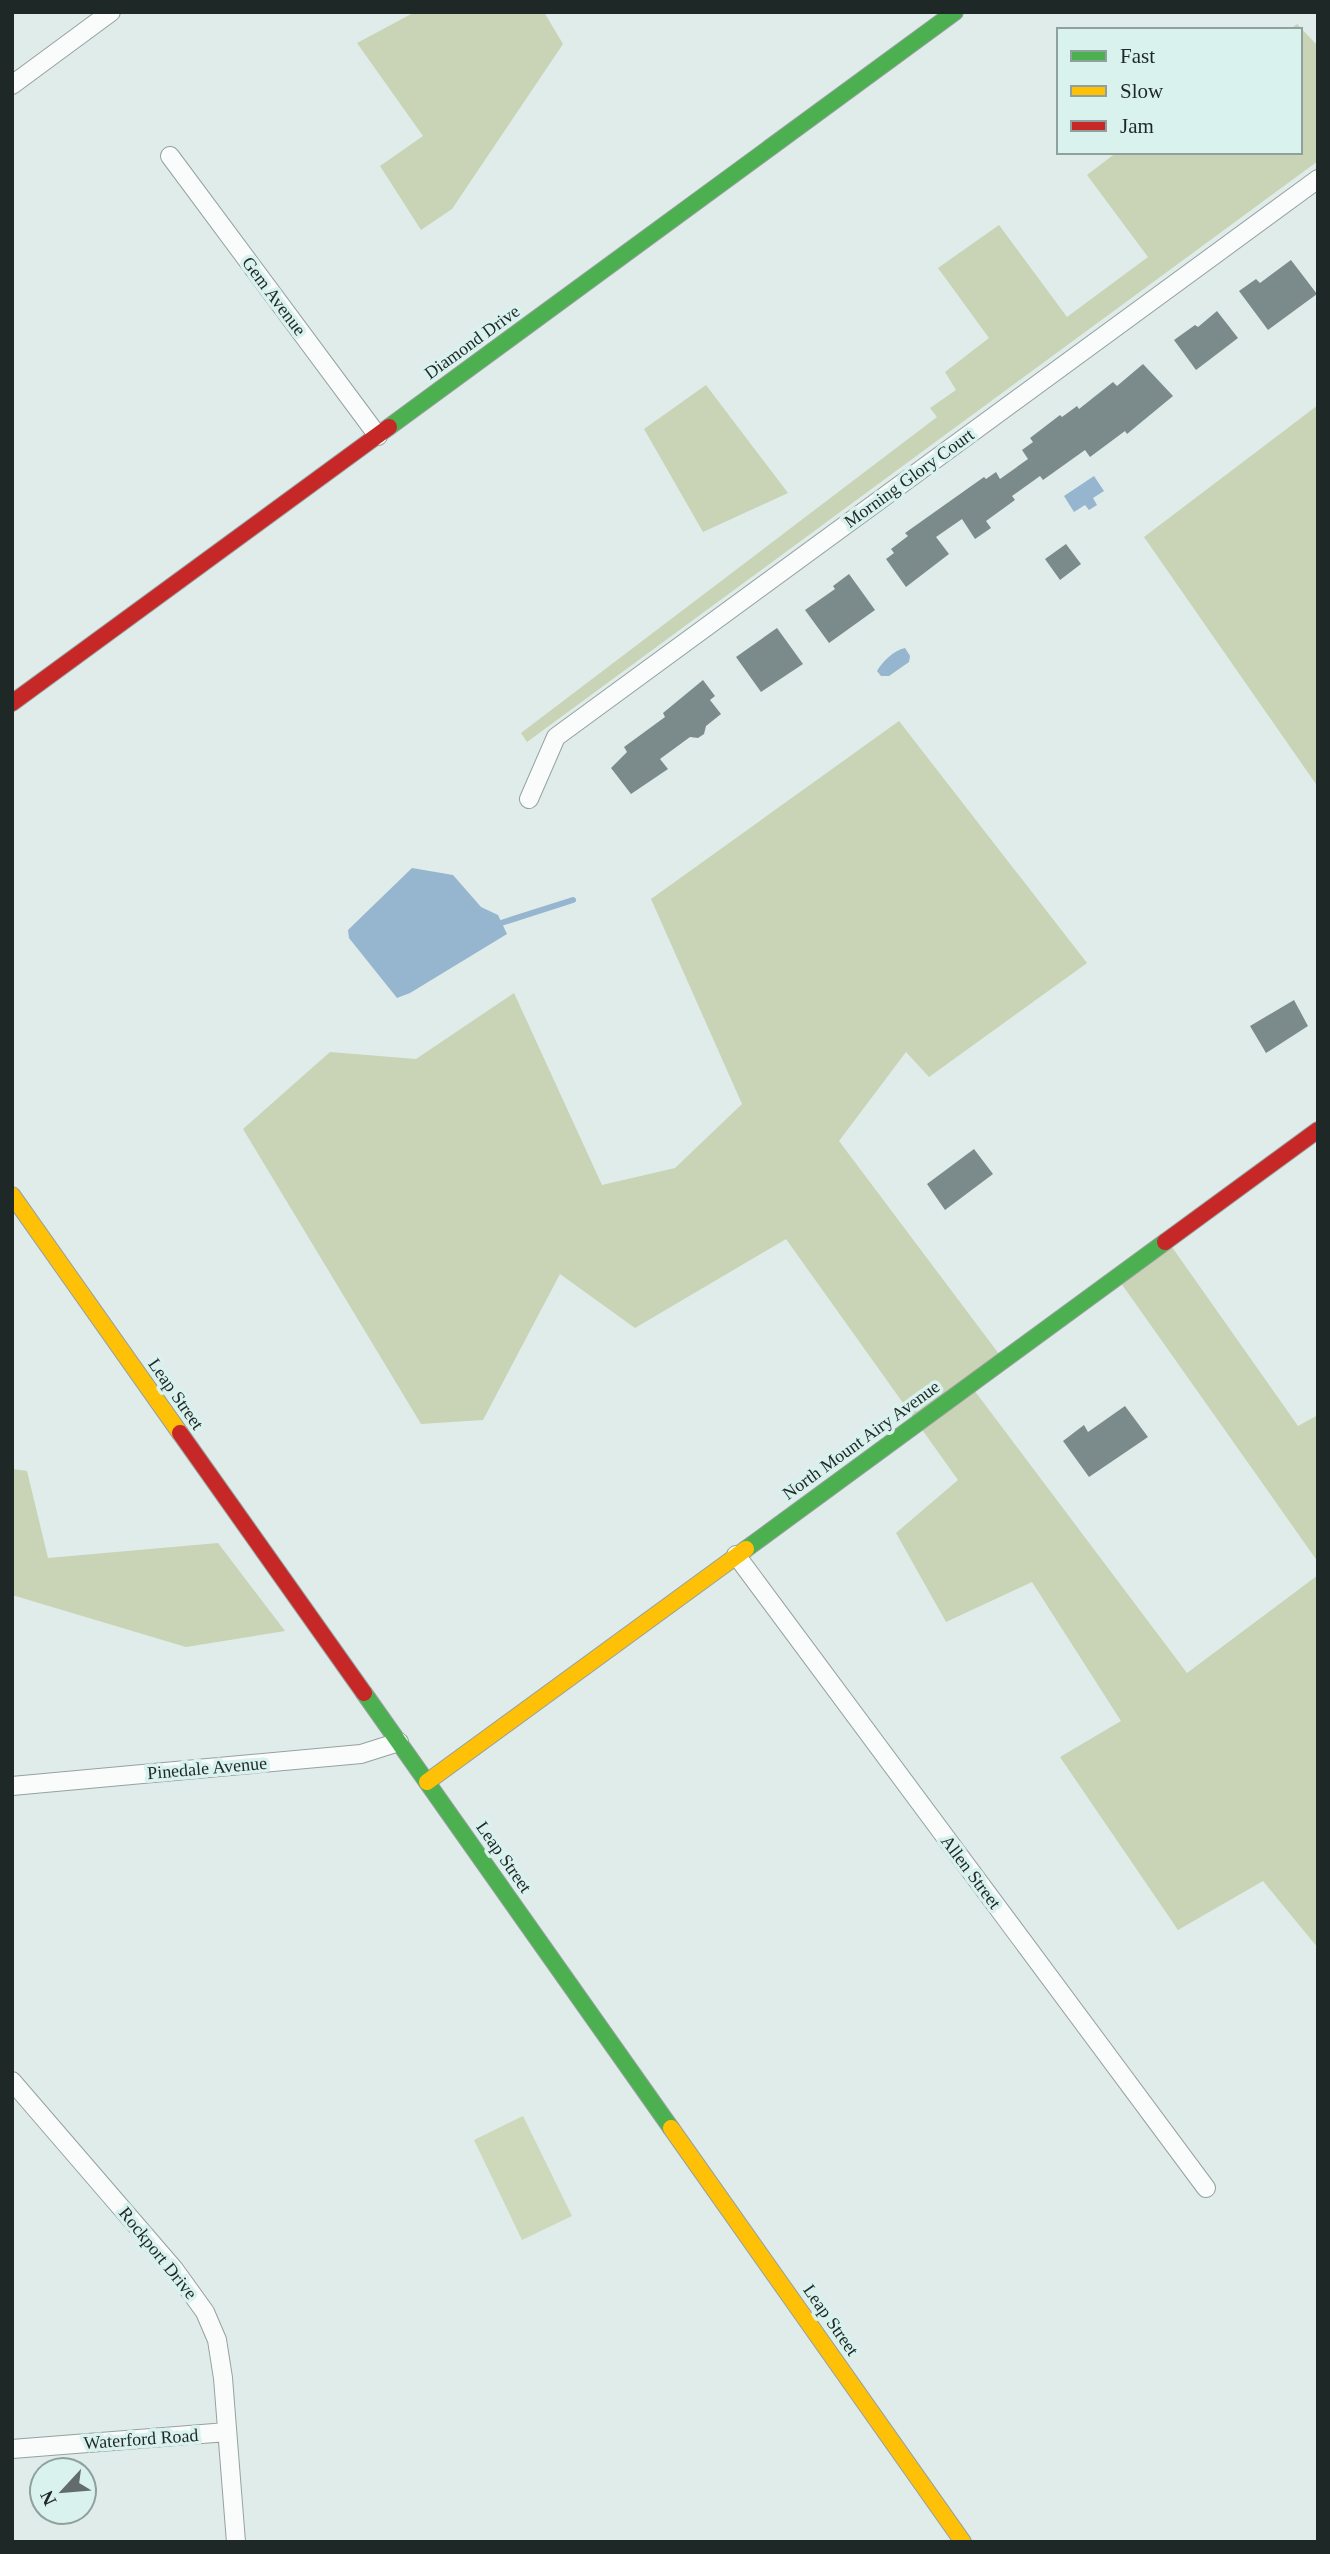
<svg xmlns="http://www.w3.org/2000/svg" width="1330" height="2554" viewBox="0 0 1330 2554" font-family="'Times New Roman',serif">
<rect width="100%" height="100%" fill="#dfecea"/>
<path fill="#ced8bb" d="M523 2116 572 2216 522 2240 474 2140Z"/>
<path fill="#c9d3b6" d="M415 12H544L563 44 452 209 421 230 380 166 423 136 357 43Z
M1297 24 1318 46V161L527 742 521 733 937 417 930 408 956 390 945 372 989 338 938 268 999 225 1067 317 1148 257 1087 175 1117 152H1300V30H1289Z
M706 385 788 493 703 532 644 429Z
M1318 405V787L1144 537Z
M899 721 1087 963 929 1077 906 1052 839 1141 1005 1362 971 1386 1187 1673 1318 1575V1948L1263 1881 1178 1930 1060 1757 1121 1721 1032 1582 946 1622 896 1533 958 1480 786 1239 635 1328 560 1274 483 1420 421 1424 243 1129 330 1052 416 1059 514 993 602 1185 675 1168 742 1104 651 899Z
M1167 1240 1298 1426 1318 1415V1562L1116 1276Z
M12 1469 27 1471 48 1558 218 1543 285 1631 186 1647 12 1595Z"/>
<path fill="#96b5cf" d="M1094 476 1104 491 1093 498 1097 505 1089 510 1085 505 1074 512 1064 496Z
M905 648 910 656 909 662 889 676H881L877 671C882 662 894 650 905 648Z
M412 868 453 875 481 907 498 915 507 934 410 993 397 998 349 938 348 930Z"/>
<g fill="none" stroke-linecap="round" stroke-linejoin="round">
<path stroke="#96b5cf" stroke-width="6" d="M501 923 573 900"/>
</g>
<path fill="#7b8b8c" d="M1291 260 1317 294 1268 330 1239 291 1256 279 1260 283Z
M1217 311 1238 338 1196 370 1174 340 1195 325 1198 327Z
M1143 364 1173 396 1127 434 1125 431 1090 457 1085 450 1043 480 1040 476 1012 496 1015 500 986 521 991 528 975 539 962 519 936 537 949 554 906 587 886 559 894 553 891 549 908 536 905 533 984 477 986 479 996 472 1000 479 1028 459 1022 450 1033 442 1030 438 1060 415 1062 417 1077 406 1079 409 1113 382 1117 386Z
M1066 544 1081 564 1060 580 1045 559Z
M849 574 875 610 829 643 805 610 835 589 833 586Z
M777 628 803 664 761 692 736 657Z
M703 680 715 696 710 700 721 714 706 726 704 734 698 738 690 737 660 759 668 769 631 794 611 768 627 752 624 747 665 717 663 713Z
M1294 1000 1308 1026 1266 1053 1250 1026Z
M974 1149 993 1174 945 1210 927 1184Z
M1125 1406 1148 1437 1089 1477 1063 1441 1084 1425 1088 1432Z"/>
<g fill="none" stroke-linecap="round" stroke-linejoin="round">
<defs>
<path id="street" d="M12 85 111 12
M170 156 378 436
M529 799 556 737 1318 179
M736 1555 1206 2188
M12 1786 361 1754 399 1742
M12 2081 174 2269 205 2312 217 2340 223 2378 236 2542
M12 2449 227 2432"/>
<path id="fast" d="M389 427 955 12
M746 1549 1165 1242
M364 1693 671 2128"/>
<path id="slow" d="M12 1195 180 1433
M427 1782 746 1549
M671 2128 963 2542"/>
<path id="jam" d="M12 703 389 427
M1165 1242 1318 1130
M180 1433 364 1693"/>
</defs>
<use href="#street" stroke="#96a19f" stroke-width="20"/>
<use href="#fast" stroke="#96a19f" stroke-width="18"/>
<use href="#slow" stroke="#96a19f" stroke-width="18"/>
<use href="#jam" stroke="#96a19f" stroke-width="18"/>
<use href="#street" stroke="#fafcfc" stroke-width="18"/>
<use href="#fast" stroke="#4caf50" stroke-width="16"/>
<use href="#slow" stroke="#ffc107" stroke-width="16"/>
<use href="#jam" stroke="#c62828" stroke-width="16"/>
</g>
<g text-anchor="middle" stroke-width="7" stroke-linejoin="round" paint-order="stroke">
<g font-size="18" fill="#1e2826" stroke="#d9f2ed">
<text transform="translate(274 296) rotate(53)" y="6">Gem Avenue</text>
<text transform="translate(472 342) rotate(-36)" y="6">Diamond Drive</text>
<text transform="translate(909 478) rotate(-36)" y="6">Morning Glory Court</text>
<text transform="translate(176 1394) rotate(55)" y="6">Leap Street</text>
<text transform="translate(861 1440) rotate(-36)" y="6">North Mount Airy Avenue</text>
<text transform="translate(207 1768) rotate(-5)" y="6">Pinedale Avenue</text>
<text transform="translate(504 1857) rotate(55)" y="6">Leap Street</text>
<text transform="translate(971 1872) rotate(53)" y="6">Allen Street</text>
<text transform="translate(158 2253) rotate(51)" y="6">Rockport Drive</text>
<text transform="translate(831 2320) rotate(55)" y="6">Leap Street</text>
<text transform="translate(141 2439) rotate(-4)" y="6">Waterford Road</text>
</g>
</g>
<rect width="1330" height="2554" fill="none" stroke="#1e2826" stroke-width="28"/>
<rect x="1057" y="28" width="245" height="126" fill="#d9f2ed" stroke="#8ea19d" stroke-width="2"/>
<rect x="1071" y="51" width="35" height="10" fill="#4caf50" stroke="#8ea19d" stroke-width="2"/>
<text x="1120" y="63" font-size="21" fill="#1e2826">Fast</text>
<rect x="1071" y="86" width="35" height="10" fill="#ffc107" stroke="#8ea19d" stroke-width="2"/>
<text x="1120" y="98" font-size="21" fill="#1e2826">Slow</text>
<rect x="1071" y="121" width="35" height="10" fill="#c62828" stroke="#8ea19d" stroke-width="2"/>
<text x="1120" y="133" font-size="21" fill="#1e2826">Jam</text>
<g transform="translate(63 2491) rotate(244)"><circle r="33" fill="#d9f2ed" stroke="#8ea19d" stroke-width="2"/>
<path d="M0-5L12 26L0 18L-12 26Z" fill="#626d6b"/>
<text y="-10" font-size="19" font-weight="bold" text-anchor="middle" fill="#1e2826">N</text>
</g>
</svg>
